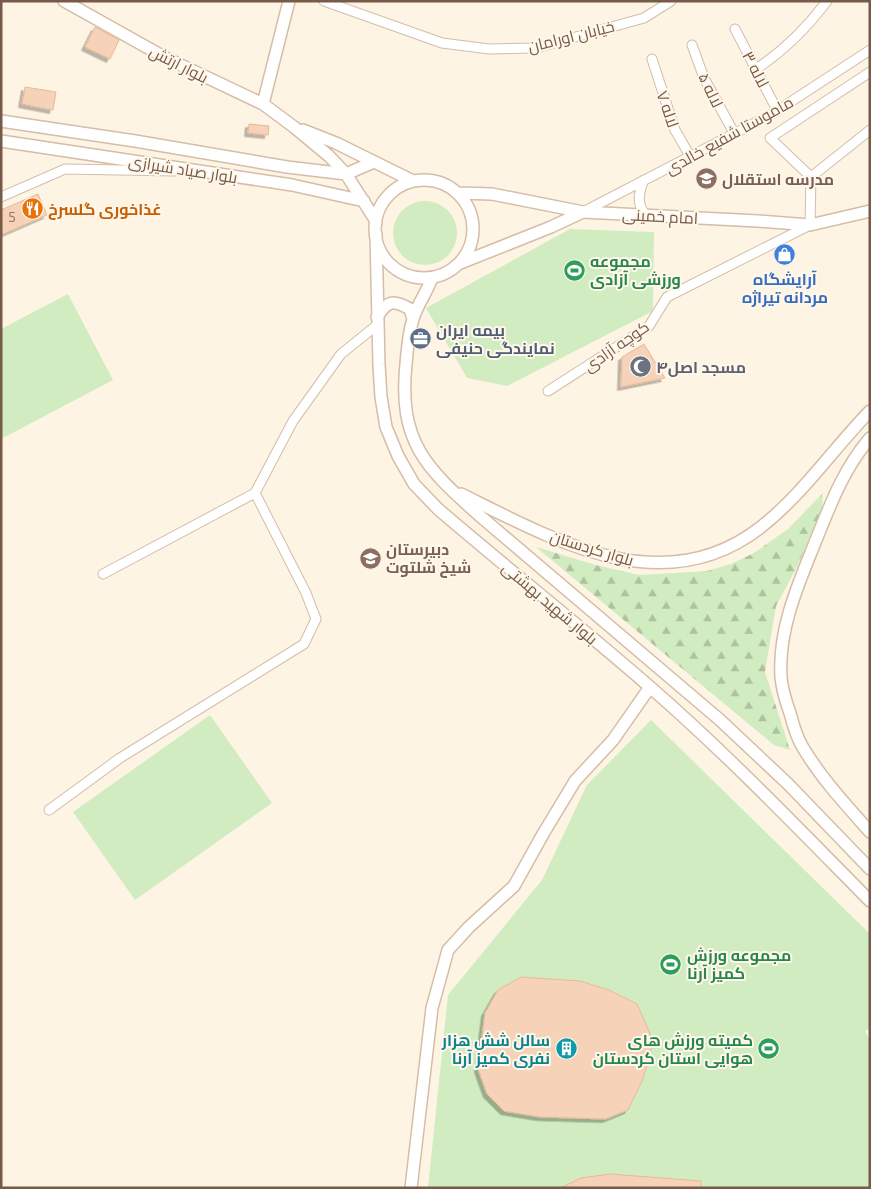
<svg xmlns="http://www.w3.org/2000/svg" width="871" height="1189" viewBox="0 0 871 1189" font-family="'Exo 2',Cairo,sans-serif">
<defs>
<pattern id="forest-firs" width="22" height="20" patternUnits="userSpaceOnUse" patternTransform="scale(1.25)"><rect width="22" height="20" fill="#d1ecc0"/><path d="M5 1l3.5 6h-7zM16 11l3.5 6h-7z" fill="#aec29e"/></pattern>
<filter id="shadow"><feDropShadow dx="-3.5" dy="3.5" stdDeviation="0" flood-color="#0004"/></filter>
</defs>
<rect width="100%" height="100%" fill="#fef4e3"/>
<path fill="#d1ecc0" d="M393 233a32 32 0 1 1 64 0a32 32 0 1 1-64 0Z
M570 229 654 232 653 311 507 386 467 378 426 308Z
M68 294 113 380 1 439V329Z
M210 715 272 803 135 900 73 812Z
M651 720 870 934V1029L865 1031 870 1040V1188H428L448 995 542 880 587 785Z"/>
<path fill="url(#forest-firs)" d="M823 493 822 508 797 567 776 606 765 672 790 750 774 745 536 547 596 565 639 575 707 571 731 564 754 553 788 529Z"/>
<path fill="#f5d2b8" stroke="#e9b998" filter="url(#shadow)" d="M95 27 119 40 110 59 85 47Z
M25 87 56 92 53 110 22 104Z
M249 124 269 126 268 135 248 133Z
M38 194 47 215 1 235V210Z
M644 344 665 378 621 387 622 357Z
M521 977 580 981 609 990 637 1004 653 1040 649 1059 642 1081 628 1110 606 1119 540 1117 504 1111 487 1094 478 1069 485 1013 498 990Z
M610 1174 701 1181V1188H560L581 1178Z"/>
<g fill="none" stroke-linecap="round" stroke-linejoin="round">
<defs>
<path id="street" d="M324 1 442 43 489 49 536 48 644 18 671 1
M735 29 777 110
M692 45 704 78 734 133
M652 59 675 130 690 156
M756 69C785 50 806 29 827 1
M811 177 770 138 870 72
M644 180C639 191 636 204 645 214
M1 197 65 169 174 171
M583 212 772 114 870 50
M548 391 649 326 667 297 810 225 811 177 870 130
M103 574 255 493
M49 810 120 758 304 644 316 619 306 593 255 493 293 421 341 354 377 325"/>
<path id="secondary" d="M64 1 166 58 263 104 294 127 329 156 346 174 376 221 375 228
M263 104 289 1
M1 121 135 141 287 167 346 174 374 162
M303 130 336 143 413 181
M1 141 292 185 364 201
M375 229a49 49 0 1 1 98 0a49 49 0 1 1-98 0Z
M458 193 492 194 583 212
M376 234 379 365 381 397 386 427 398 456 414 484 438 509C508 569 580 626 650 687 727 754 798 828 870 901
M458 264 551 227 583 212 758 221 810 225 870 211
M432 278C427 292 417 305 413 319 409 332 407 351 406 364 398 442 426 468 480 516L720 720 788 784 870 869
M377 317C387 301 393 299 410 309L413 319
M870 438C843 469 829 508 814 545 797 587 778 631 781 677 782 689 786 702 790 713 793 724 796 736 802 746 820 777 846 805 870 832
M461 494C556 541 664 603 761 527 803 494 833 449 870 411
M411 1188 432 1008 448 950 469 927 514 886 543 834 575 781 613 740 650 687"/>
</defs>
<use href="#street" stroke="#d2beab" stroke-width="11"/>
<use href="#secondary" stroke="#d5bda8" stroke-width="14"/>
<use href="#street" stroke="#fff" stroke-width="9"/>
<use href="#secondary" stroke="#fff" stroke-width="11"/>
</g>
<defs>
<symbol id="school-disc" viewBox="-11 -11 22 22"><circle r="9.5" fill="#8d6e63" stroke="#fff7ea"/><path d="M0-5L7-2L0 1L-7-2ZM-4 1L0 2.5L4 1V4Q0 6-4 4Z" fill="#fff"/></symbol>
<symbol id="restaurant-disc" viewBox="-11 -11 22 22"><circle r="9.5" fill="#e8710a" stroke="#fff7ea"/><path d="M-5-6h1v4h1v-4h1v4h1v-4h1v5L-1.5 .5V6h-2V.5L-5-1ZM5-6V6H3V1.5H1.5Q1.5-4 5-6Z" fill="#fff"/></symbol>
<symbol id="shop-disc" viewBox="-11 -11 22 22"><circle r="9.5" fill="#3f7fe0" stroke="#fff7ea"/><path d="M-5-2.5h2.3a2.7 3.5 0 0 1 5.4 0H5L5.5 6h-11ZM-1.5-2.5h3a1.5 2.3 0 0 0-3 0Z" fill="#fff"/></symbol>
<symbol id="stadium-disc" viewBox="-11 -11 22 22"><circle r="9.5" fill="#2e9e5b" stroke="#fff7ea"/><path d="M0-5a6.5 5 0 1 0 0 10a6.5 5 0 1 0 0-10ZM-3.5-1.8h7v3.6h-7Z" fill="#fff"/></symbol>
<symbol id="office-disc" viewBox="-11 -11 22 22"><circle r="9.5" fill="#5c6f8a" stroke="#fff7ea"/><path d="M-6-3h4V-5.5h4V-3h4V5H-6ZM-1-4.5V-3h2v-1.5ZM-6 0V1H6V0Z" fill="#fff"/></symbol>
<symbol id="mosque-disc" viewBox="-11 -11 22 22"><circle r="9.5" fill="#6b7280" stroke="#fff7ea"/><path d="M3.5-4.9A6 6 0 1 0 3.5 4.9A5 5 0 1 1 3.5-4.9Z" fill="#fff"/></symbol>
<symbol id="building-disc" viewBox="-11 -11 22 22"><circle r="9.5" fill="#0f9aa8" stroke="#fff7ea"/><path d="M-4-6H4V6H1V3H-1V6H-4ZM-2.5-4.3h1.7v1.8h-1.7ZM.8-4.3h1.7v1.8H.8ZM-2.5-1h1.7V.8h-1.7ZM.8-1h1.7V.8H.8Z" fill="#fff"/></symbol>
</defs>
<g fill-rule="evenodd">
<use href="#school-disc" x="694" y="166" width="25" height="25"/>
<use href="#restaurant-disc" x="20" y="196" width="25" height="25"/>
<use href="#shop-disc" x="772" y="242" width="25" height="25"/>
<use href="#stadium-disc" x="562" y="258" width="25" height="25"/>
<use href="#office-disc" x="408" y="326" width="25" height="25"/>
<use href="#mosque-disc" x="628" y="354" width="25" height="25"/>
<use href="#school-disc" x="358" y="546" width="25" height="25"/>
<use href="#stadium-disc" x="658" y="952" width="25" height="25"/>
<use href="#building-disc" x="554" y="1036" width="25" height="25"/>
<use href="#stadium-disc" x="756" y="1036" width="25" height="25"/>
</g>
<g text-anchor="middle" stroke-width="4" stroke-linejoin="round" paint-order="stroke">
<g font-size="14" fill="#967863">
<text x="12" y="222">5</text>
</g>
<g font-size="16" fill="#775a47" stroke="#fff7ea">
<text transform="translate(571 36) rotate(-14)" y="6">خیابان اورامان</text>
<text transform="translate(179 64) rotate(27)" y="6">بلوار ارتش</text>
<text transform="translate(756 69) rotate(62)" y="6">لاله ۳</text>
<text transform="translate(711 90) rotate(64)" y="6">لاله ۵</text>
<text transform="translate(668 109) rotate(71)" y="6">لاله ۷</text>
<text transform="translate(729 135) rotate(-29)" y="6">ماموستا شفیع خالدی</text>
<text transform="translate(183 169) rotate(9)" y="6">بلوار صیاد شیرازی</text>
<text transform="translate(660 216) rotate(3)" y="6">امام خمینی</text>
<text transform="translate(616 346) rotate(-35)" y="6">کوچه آزادی</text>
<text transform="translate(592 548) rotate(17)" y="6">بلوار کردستان</text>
<text transform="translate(550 603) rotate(40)" y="6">بلوار شهید بهشتی</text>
</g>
<g font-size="16" font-weight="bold" fill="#785e54" stroke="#fff7ea" text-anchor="start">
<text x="722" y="185">مدرسه استقلال</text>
<text x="386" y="555">دبیرستان<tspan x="386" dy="18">شیخ شلتوت</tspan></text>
</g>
<g font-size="16" font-weight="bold" fill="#c56008" stroke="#fff7ea" text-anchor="start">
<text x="48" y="215">غذاخوری گلسرخ</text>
</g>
<g font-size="16" font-weight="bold" fill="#27864d" stroke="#fff7ea" text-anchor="start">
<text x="590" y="267">مجموعه<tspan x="590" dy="18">ورزشی آزادی</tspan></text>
<text x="687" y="961">مجموعه ورزش<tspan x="687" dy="18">کمیز آرنا</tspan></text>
<text x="753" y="1046" text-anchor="end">کمیته ورزش های<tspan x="753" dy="18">هوایی استان کردستان</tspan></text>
</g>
<g font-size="16" font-weight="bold" fill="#366cbe" stroke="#fff7ea">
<text x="785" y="285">آرایشگاه<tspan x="785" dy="18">مردانه تیراژه</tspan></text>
</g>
<g font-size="16" font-weight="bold" fill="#4e5e75" stroke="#fff7ea" text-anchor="start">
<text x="436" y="336">بیمه ایران<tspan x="436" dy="18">نمایندگی حنیفی</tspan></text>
</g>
<g font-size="16" font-weight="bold" fill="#5b616d" stroke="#fff7ea" text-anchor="start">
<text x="656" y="373">مسجد اصل۴</text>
</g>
<g font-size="16" font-weight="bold" fill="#0d838f" stroke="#fff7ea" text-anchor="end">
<text x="550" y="1046">سالن شش هزار<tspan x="550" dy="18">نفری کمیز آرنا</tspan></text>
</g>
</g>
<rect width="871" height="1189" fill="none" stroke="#775a47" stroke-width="5"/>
</svg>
